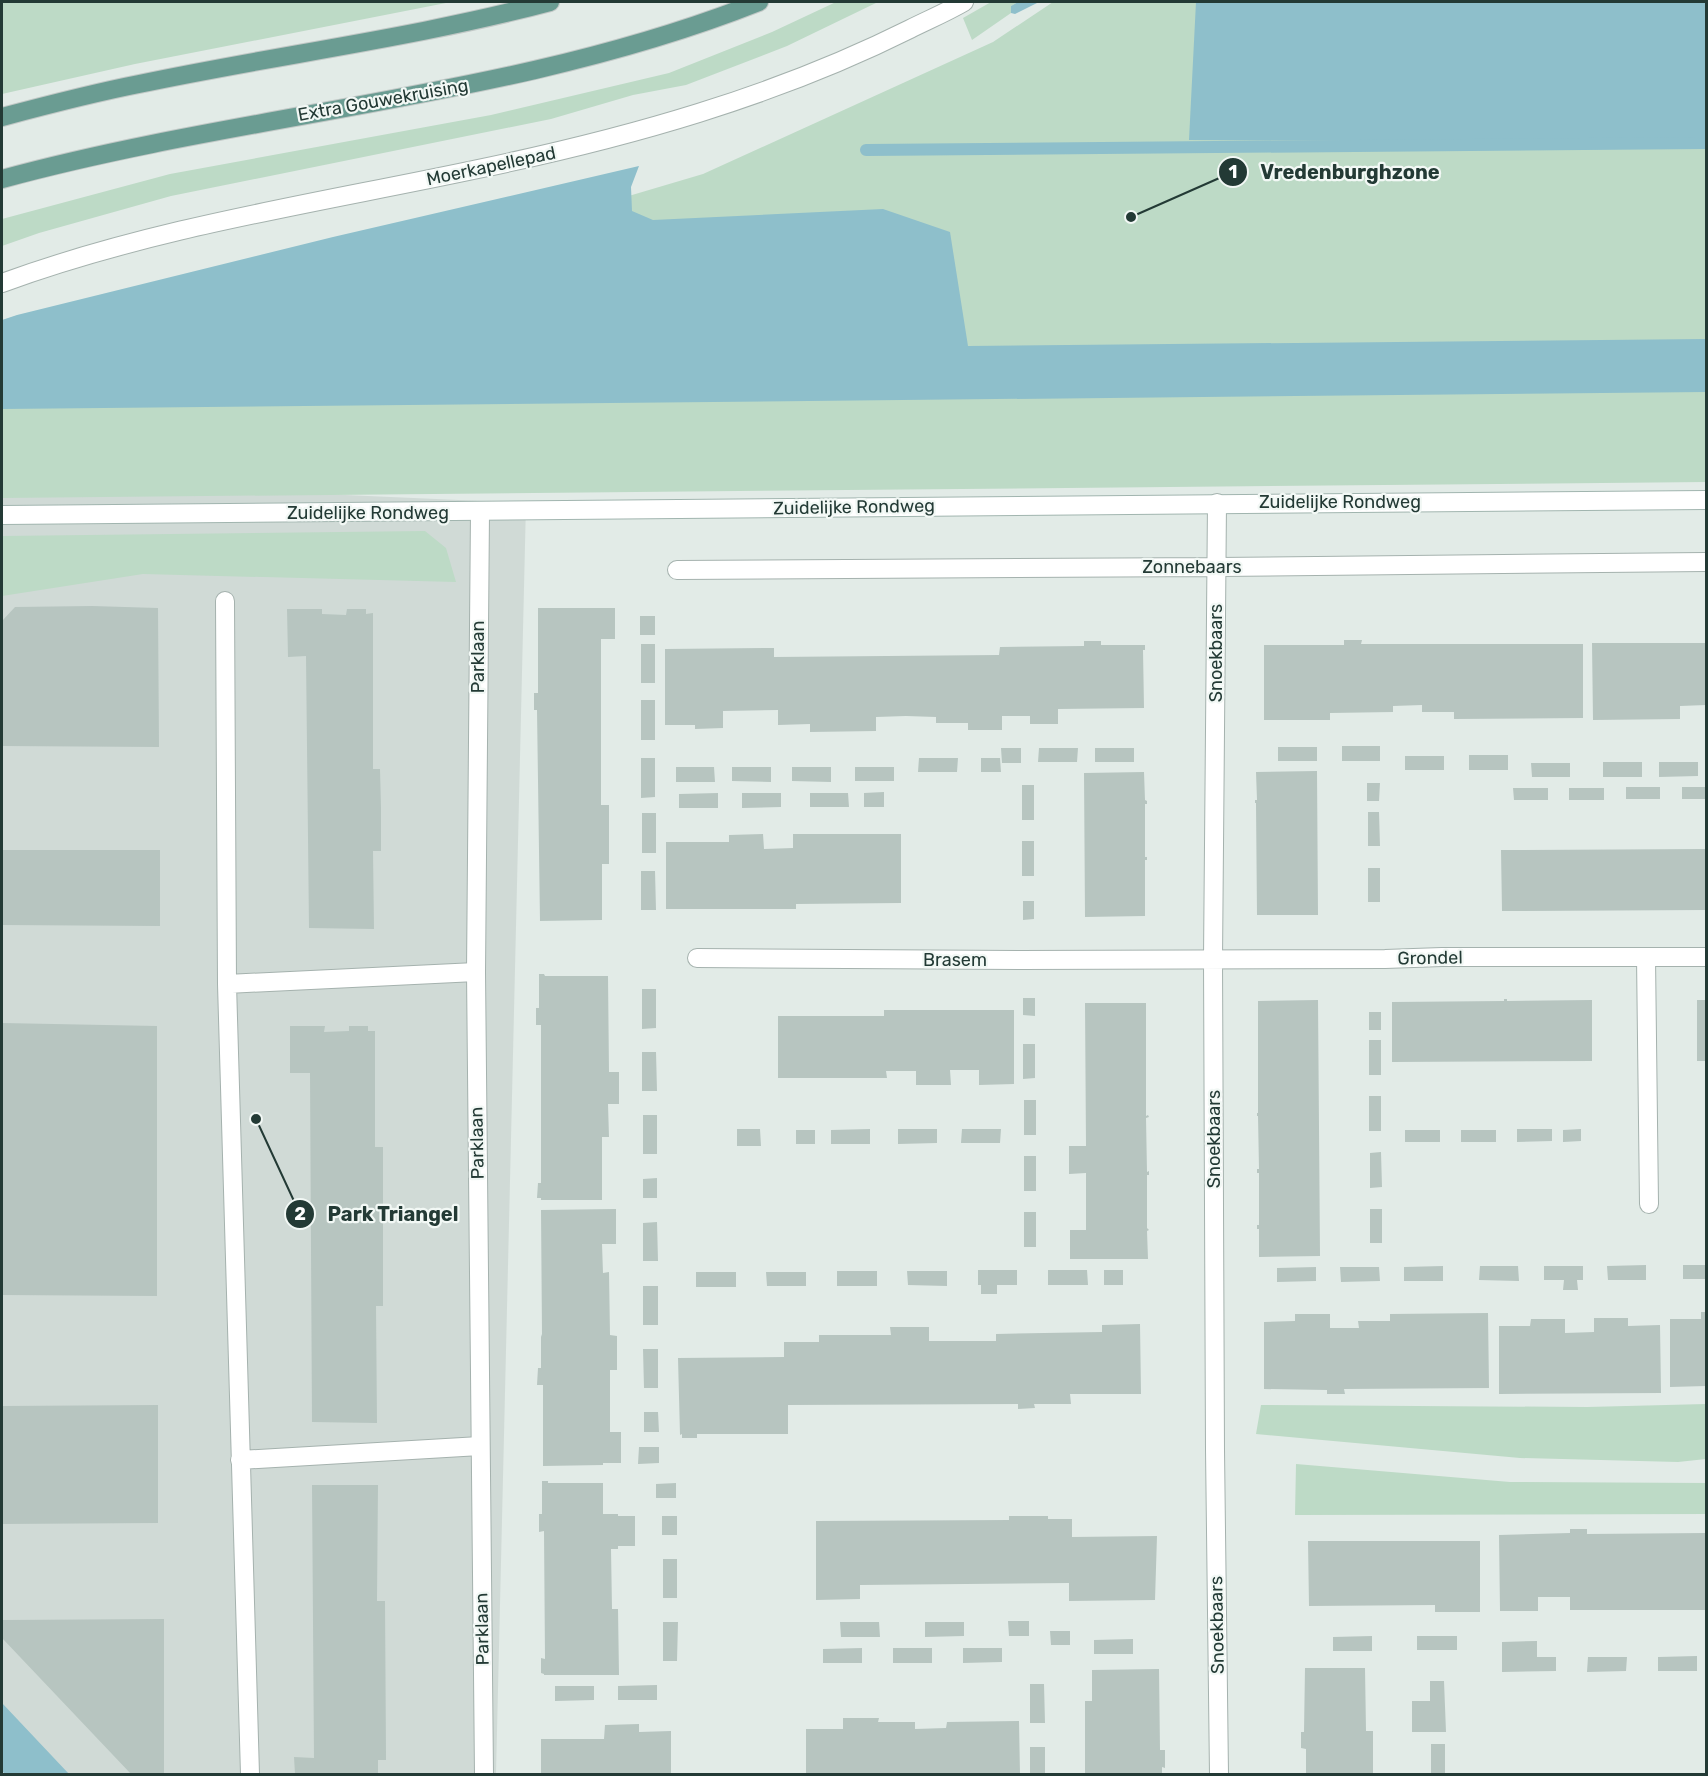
<svg xmlns="http://www.w3.org/2000/svg" width="1708" height="1776" viewBox="0 0 1708 1776" font-family="Rubik,sans-serif">
<rect width="100%" height="100%" fill="#e2ebe7"/>
<path fill="#d0dad6" d="M2 480 526 503 496 1774H38L2 1736Z"/>
<path fill="#bddac6" d="M2 2H451L135 64 2 94Z
M836 2H878L787 46 686 85 633 95 551 119 171 196 39 233 2 246V219L170 174 491 115 669 73 772 32Z
M991 2H1018L1011 6V13L972 40 963 18Z
M1053 2H1706V482L2 498V351L409 261 703 174 993 42Z
M425 531 446 548 456 582 143 574 2 596V536Z
M1706 1404V1459L1678 1462 1520 1458 1256 1434 1261 1405 1587 1407Z
M1296 1464 1510 1482 1706 1483V1514L1295 1515Z"/>
<path fill="#8ebfcb" d="M1018 2H1039L1015 14 1011 13V6Z
M1196 2H1706V143L1189 140Z
M639 166 631 187 632 211 653 220 883 209 950 232 968 346 1706 339V392L2 409V320L17 315 333 237Z
M2 1703 69 1774H5L2 1771Z"/>
<g fill="none" stroke-linecap="round" stroke-linejoin="round">
<path stroke="#8ebfcb" stroke-width="12" d="M866 150 1706 143"/>
</g>
<path fill="#b7c5c0" d="M92 606 158 608 159 747 2 746V621L15 607Z
M538 608H615V639H601V805H609V864H602V920L540 921 537 710H534V693H538Z
M287 609H322V614L346 615 347 609H366V614L373 613V769H380L381 808V851H373L374 929 309 928 306 656 288 657Z
M640 616H655V635H640Z
M1344 640H1362L1361 644H1583V718L1454 719V712H1422V705L1393 706V712L1330 713V720H1264V645H1344Z
M1084 641H1101V645H1145V650H1143L1144 708 1058 709V724H1030V716H1002V730H968V723H936V717L906 716 876 717V731L810 732V724L778 725V710L723 711V728L695 729V725H665V649L774 648V657L999 655 1000 647 1084 646Z
M1592 643H1706V705L1680 706V719L1593 720Z
M641 644H655V683H641Z
M641 700H655V740H641Z
M1342 746H1380V761H1342Z
M1278 747H1317V761H1278Z
M1001 748H1021V763H1002Z
M1039 748H1078L1077 762H1038Z
M1095 748H1134V762H1095Z
M1469 755H1508V770H1469Z
M1405 756H1444V770H1405Z
M641 758H655V797L641 798Z
M919 758H958L957 772H918Z
M981 758H1000L1001 772H981Z
M1603 762H1642V777H1603Z
M1659 762H1698V776L1659 777Z
M1531 763H1570V777H1532Z
M676 767H714L715 782H676Z
M732 767H771V782L732 781Z
M792 767H831V782L792 781Z
M855 767H894V781H855Z
M1317 771 1318 915H1257L1256 803H1255V800H1257L1256 772Z
M1144 772 1145 800 1147 801V804H1145V857H1147V860H1145V916L1085 917 1084 773Z
M1367 783H1380L1379 801H1367Z
M1022 785H1034V820H1022Z
M1626 787H1660V799H1626Z
M1682 787H1706V799H1682Z
M1513 788H1548V800H1514Z
M1569 788H1604V800H1569Z
M884 792V807H864V793Z
M718 793V808H679V794Z
M742 793H781V807L742 808Z
M810 793H848L849 807H810Z
M1368 812H1379L1380 846H1368Z
M642 813H656V853H642Z
M763 834 764 849 793 848V834H901V903L796 904V909H666V842H729V835Z
M1022 841H1034V876H1022Z
M1706 849V910L1502 911 1501 850Z
M2 850H160V926L2 925Z
M1368 868H1380V902H1368Z
M641 871H655L656 910H641Z
M1023 901H1034V919L1023 920Z
M539 974H544L545 976H608L609 1072H619V1104H608L609 1137H602V1200H541V1198H537L538 1183H541V1025H536V1008H539Z
M642 989H656V1028L642 1029Z
M1023 998H1035V1016L1023 1015Z
M1504 999H1507V1001L1592 1000V1061L1392 1062V1002L1504 1001Z
M1318 1000 1320 1256 1259 1257V1229H1257V1225H1259V1173H1257V1169H1259L1258 1116H1257V1113H1258V1001Z
M1697 1000H1706V1061H1697Z
M1085 1003H1146V1116L1148 1115 1149 1117 1146 1118 1147 1172 1149 1171V1175H1147V1228L1149 1230 1147 1231 1148 1259H1070V1230H1086V1173L1069 1174V1146H1086Z
M884 1010H1014V1084L979 1085V1070H950L951 1085H916V1071H886L887 1078H778V1016H884Z
M1369 1012H1381V1030H1369Z
M2 1023 157 1026V1296L2 1295Z
M290 1026H325L324 1032 349 1031V1026H368V1031H375V1147H383V1306H376L377 1423 312 1422 310 1073H290Z
M1369 1040H1381V1075H1369Z
M1023 1044H1035V1078L1023 1079Z
M642 1052H656L657 1091H642Z
M1369 1096H1381V1131H1369Z
M1024 1100H1036V1135H1024Z
M643 1115H657V1154H643Z
M737 1129H760L761 1146H737Z
M870 1129V1144H831V1130Z
M898 1129H937V1143L898 1144Z
M962 1129H1001L1000 1143H961Z
M1517 1129H1552V1141L1517 1142Z
M1581 1129V1141L1563 1142V1130Z
M796 1130H815V1144H796Z
M1405 1130H1440V1142H1405Z
M1461 1130H1496V1142H1461Z
M1381 1152 1382 1187 1370 1188V1153Z
M1024 1156H1036V1191H1024Z
M657 1178V1198H643V1179Z
M616 1209V1244H602L603 1273 609 1272 610 1335 617 1336V1370H610V1432H621V1463H603V1465L543 1466V1385H537L538 1368H541V1337L542 1334 541 1210Z
M1370 1209H1382V1243H1370Z
M1024 1212H1036V1247H1024Z
M657 1222 658 1261H643V1223Z
M1646 1265V1280H1608L1607 1266Z
M1683 1265H1706V1279H1683Z
M1443 1266V1281H1404V1267Z
M1480 1266H1518L1519 1281 1479 1280Z
M1544 1266H1583V1280H1577L1578 1290H1563L1564 1280H1544Z
M1316 1267V1281L1277 1282V1268Z
M1340 1267H1379L1380 1281 1341 1282Z
M978 1270H1017V1285H997V1294H981V1285H978Z
M1048 1270H1087L1088 1285H1048Z
M1104 1270H1123V1285H1104Z
M837 1271H877V1286H837Z
M907 1271H947V1286L908 1285Z
M696 1272H736V1287H696Z
M766 1272H806V1286H767Z
M643 1286H658V1325H643Z
M1701 1312H1706V1386L1670 1387V1319H1701Z
M1488 1313 1489 1388 1344 1389 1345 1394H1327V1390L1264 1389V1322L1295 1321V1314H1330V1328H1359L1358 1321H1390V1314Z
M1594 1318H1628V1326L1660 1325 1661 1393 1499 1394V1326H1530L1531 1319H1565V1333L1594 1332Z
M1140 1324 1141 1394H1070L1071 1404H1034L1035 1408 1018 1409V1404L788 1405V1434H697V1438H682V1434L680 1435 678 1358 784 1357V1342H819V1335H891L890 1327H929V1341H996V1334L1102 1332V1325Z
M643 1349H658V1388H644Z
M158 1405V1523L2 1524V1406Z
M644 1412H658L659 1432H644Z
M639 1447H659V1463L638 1464Z
M542 1481H548V1483H603V1514H618V1516H635V1546H618V1549H611L612 1609H618L619 1675H544V1674L541 1673V1658L545 1659 544 1531 539 1532V1514H542Z
M676 1483V1498H656V1484Z
M312 1485H378L377 1601H385L386 1756V1760H378V1774H295L294 1757 314 1758Z
M662 1516H677V1535H662Z
M1009 1516H1048V1519H1072V1537L1157 1536 1155 1600 1069 1601V1583L860 1585V1599L816 1600V1521L1009 1520Z
M1570 1529H1587V1534L1706 1533V1610H1570V1597H1538V1611H1500L1499 1535 1570 1533Z
M1308 1541H1480V1612H1435V1605L1309 1606Z
M663 1559H677V1598H663Z
M164 1619V1774H131L2 1638V1620Z
M1008 1621H1029V1636H1009Z
M663 1622H678L677 1661H663Z
M840 1622H879L880 1637H841Z
M925 1622H964V1636L925 1637Z
M1050 1631H1070V1645H1051Z
M1372 1636V1651H1333V1637Z
M1417 1636H1457V1650H1417Z
M1133 1639V1654H1094V1640Z
M1537 1641V1657H1556V1671L1502 1672V1642Z
M862 1648V1663H823V1649Z
M893 1648H932V1663H893Z
M963 1648H1002V1662L963 1663Z
M1697 1656V1671H1658V1657Z
M1588 1657H1627L1626 1671 1587 1672Z
M1305 1668H1365L1366 1731H1373V1774H1306V1749L1301 1748V1732H1304Z
M1159 1669 1160 1750H1165V1768L1162 1767V1774H1085V1701H1092V1670Z
M1430 1681H1444L1446 1732H1412V1701H1430Z
M1030 1684H1044L1045 1723H1030Z
M657 1685V1700H618V1686Z
M555 1686H594V1700L555 1701Z
M843 1718H879L878 1722H915V1729L946 1728 947 1722 1019 1721 1020 1774H806V1729H843Z
M639 1724V1732L671 1731V1774H541V1739H604L605 1725Z
M1431 1744H1445V1774H1431Z
M1030 1747H1045V1774H1030Z"/>
<g fill="none" stroke-linecap="round" stroke-linejoin="round">
<defs>
<path id="service" d="M2 283C155 227 318 203 478 169 627 138 774 97 910 29 928 20 947 12 964 2
M225 601 227 984 250 1774
M1646 957 1649 1204
M227 984 476 972
M240 1460 480 1446"/>
<path id="minor" d="M1217 503 1213 959 1215 1450 1219 1774
M677 570 1217 567 1706 562
M697 958 1020 960 1385 959 1442 957H1706"/>
<path id="tertiary" d="M480 512 476 972 484 1774"/>
<path id="secondary" d="M2 515 1706 500"/>
<path id="primary" d="M2 117C47 105 93 93 139 84 276 55 415 38 550 2
M2 179C252 111 517 98 759 2"/>
</defs>
<use href="#service" stroke="#a5b2ae" stroke-width="20"/>
<use href="#minor" stroke="#a5b2ae" stroke-width="20"/>
<use href="#tertiary" stroke="#a5b2ae" stroke-width="20"/>
<use href="#secondary" stroke="#a1b5af" stroke-width="20"/>
<use href="#primary" stroke="#c1c8c6" stroke-width="20"/>
<use href="#service" stroke="#fff" stroke-width="18"/>
<use href="#minor" stroke="#fff" stroke-width="18"/>
<use href="#tertiary" stroke="#fff" stroke-width="18"/>
<use href="#secondary" stroke="#fff" stroke-width="18"/>
<use href="#primary" stroke="#6a9c92" stroke-width="18"/>
</g>
<g text-anchor="middle" stroke-width="4.5" stroke-linejoin="round" paint-order="stroke">
<g font-size="18" fill="#233a35" stroke="#f2f8f5">
<text transform="translate(383 100) rotate(-10)" y="6">Extra Gouwekruising</text>
<text transform="translate(491 166) rotate(-12)" y="6">Moerkapellepad</text>
<text x="1340" y="508">Zuidelijke Rondweg</text>
<text transform="translate(854 507) rotate(-1)" y="6">Zuidelijke Rondweg</text>
<text x="368" y="519">Zuidelijke Rondweg</text>
<text x="1192" y="573">Zonnebaars</text>
<text transform="translate(1216 653) rotate(-90)" y="6">Snoekbaars</text>
<text transform="translate(478 657) rotate(-90)" y="6">Parklaan</text>
<text transform="translate(1430 958) rotate(-1)" y="6">Grondel</text>
<text x="955" y="966">Brasem</text>
<text transform="translate(1214 1139) rotate(-90)" y="6">Snoekbaars</text>
<text transform="translate(477 1143) rotate(-91)" y="6">Parklaan</text>
<text transform="translate(1217 1625) rotate(-91)" y="6">Snoekbaars</text>
<text transform="translate(482 1629) rotate(-91)" y="6">Parklaan</text>
</g>
</g>
<path fill="none" stroke="#233a35" stroke-width="2" d="M1131 217L1233 172M256 1119L300 1214"/>
<g fill="#233a35" stroke="#f2f8f5" stroke-width="2">
<circle cx="1131" cy="217" r="6"/>
<circle cx="256" cy="1119" r="6"/>
<circle cx="1233" cy="172" r="15"/>
<circle cx="300" cy="1214" r="15"/>
</g>
<g font-size="18" text-anchor="middle" font-weight="bold" fill="#fff">
<text x="1233" y="178">1</text>
<text x="300" y="1220">2</text>
</g>
<g font-size="20" text-anchor="middle" font-weight="bold" fill="#233a35" stroke="#f2f8f5" stroke-width="4.5" stroke-linejoin="round" paint-order="stroke">
<text x="1350" y="179">Vredenburghzone</text>
<text x="393" y="1221">Park Triangel</text>
</g>
<rect width="1708" height="1776" fill="none" stroke="#233a35" stroke-width="6"/>
</svg>
